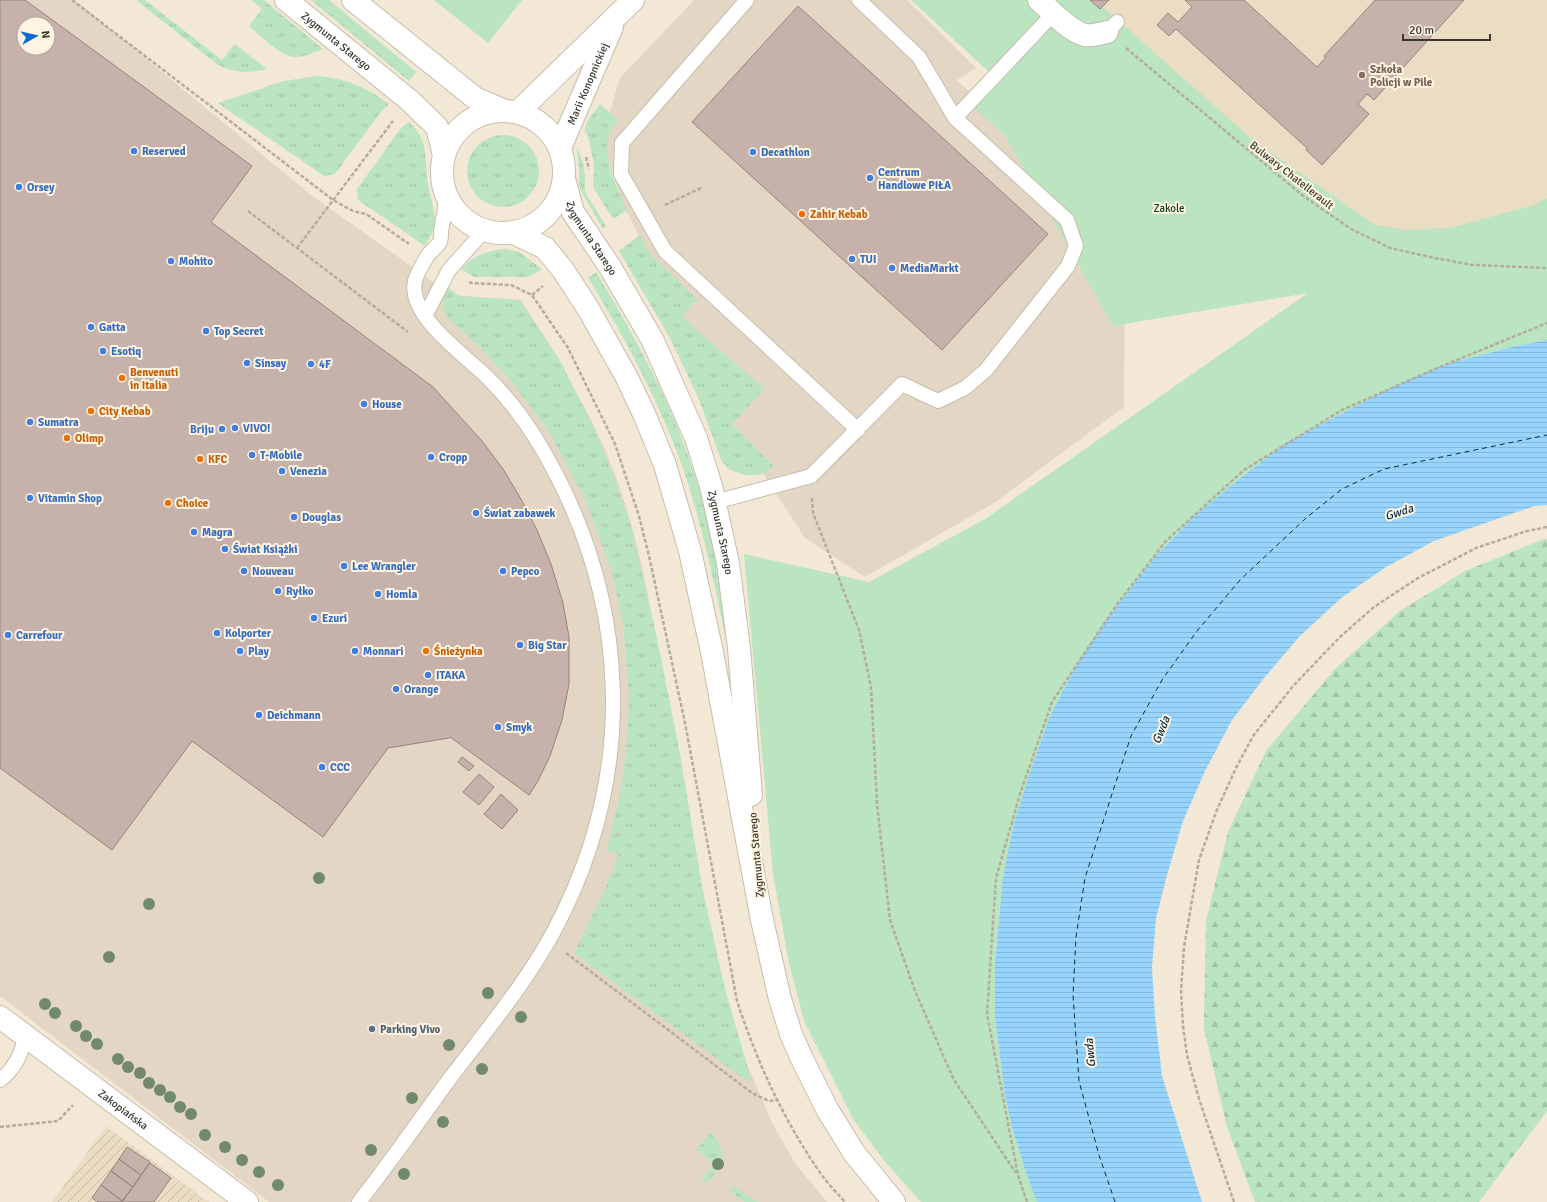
<svg xmlns="http://www.w3.org/2000/svg" width="1547" height="1202" viewBox="0 0 1547 1202" font-family="Signika,sans-serif">
<defs>
<pattern id="industrial-furrows" width="10" height="10" patternUnits="userSpaceOnUse"><rect width="10" height="10" fill="#eaddc3"/><path d="M-1 1l2-2M0 10L10 0M9 11l2-2" fill="none" stroke="#c9bea8"/></pattern>
<pattern id="grass-tufts" width="24" height="20" patternUnits="userSpaceOnUse"><rect width="24" height="20" fill="#bbe4c0"/><path d="M3 7l-1-3M5 7V3M7 7l1-3M15 17l-1-3M17 17v-4M19 17l1-3" fill="none" stroke="#a2c4a5"/></pattern>
<pattern id="forest-firs" width="22" height="20" patternUnits="userSpaceOnUse"><rect width="22" height="20" fill="#bbe4c0"/><path d="M5 1l3.5 6h-7zM16 11l3.5 6h-7z" fill="#a2c4a5"/></pattern>
<pattern id="water-rules" width="6" height="5" patternUnits="userSpaceOnUse"><rect width="6" height="5" fill="#97d5fd"/><path d="M0 2.5h6" fill="none" stroke="#83b7d9"/></pattern>
</defs>
<rect width="100%" height="100%" fill="#f2e8d5"/>
<path fill="#e4d6c4" fill-rule="evenodd" d="M0 0H75L311 195 452 295 521 300 552 349 589 416 605 449 618 482 631 523 642 566 677 746 693 847 726 1003 746 1062 771 1120 794 1162 827 1202H269L0 996ZM24 24H48V48H24Z
M694 0H907L976 68 957 80 1125 240 1124 407 994 503 865 577 805 538 731 424 624 206 601 142 620 78Z"/>
<path fill="url(#industrial-furrows)" d="M106 1126 209 1202H52Z"/>
<path fill="#eaddc3" d="M1090 0H1547V201L1488 223 1387 236 1252 140Z"/>
<path fill="url(#grass-tufts)" d="M136 0H145L222 60 235 44 267 69C249 74 234 73 218 65Z
M251 0H264L323 49C314 52 305 57 296 57 282 58 260 35 249 26L262 9Z
M311 0H329L416 72 409 81Z
M317 76C348 79 364 86 389 104L380 113 335 174 324 176 218 103 284 81Z
M600 104 619 121C616 124 612 127 611 131 599 156 617 186 627 210L613 219 593 187 594 164 589 140 585 130 587 122Z
M409 122C430 141 424 159 428 184 433 210 441 221 425 246L358 200 357 189 401 128Z
M467 171a36 36 0 1 1 72 0a36 36 0 1 1-72 0Z
M577 147 583 163 585 176V192L606 226 603 229 581 191 579 184V168Z
M640 235 650 254 697 299 682 317 765 389 732 424 773 465 767 473 755 475H744L731 470 722 462 698 397 670 338 619 251Z
M504 249 519 252 542 269 529 277H474L461 269C475 255 484 252 504 249Z
M596 272C635 337 672 403 695 476 706 508 715 542 721 575 724 596 726 617 729 638L725 636C714 581 702 525 684 471 660 403 626 339 588 278Z
M447 287 459 296 520 300 559 359 592 423 613 474 631 525 657 638 680 754 702 886 725 989 751 1079 748 1082 574 953 608 883 618 855 607 850 621 790 627 742 629 694 623 624 612 572 585 499 549 432 513 383 468 336 453 323 447 316 443 309V299Z
M710 1132C730 1153 724 1161 709 1181L704 1182 701 1180 714 1163 696 1150Z
M734 1187 737 1188 758 1202H744L729 1190Z"/>
<path fill="url(#forest-firs)" d="M1544 539H1547V1111L1479 1202H1255L1227 1127 1204 1028 1206 921 1228 832 1266 751 1334 670 1400 611 1465 571Z"/>
<path fill="#bbe4c0" d="M434 0H522L488 43Z
M911 0H1089L1100 9 1103 7 1254 141 1375 225 1405 230 1450 228 1534 205 1547 198V346L1289 447 1038 1202H921L886 1163 853 1119 804 1021 789 963 773 874 744 554 869 582 985 519 1308 293 1113 326 1004 134 964 100 990 73Z"/>
<path fill="url(#water-rules)" d="M1547 340V505L1535 506 1514 513 1434 541 1386 567 1341 598 1299 637 1264 678 1232 720 1205 771 1183 821 1167 875 1156 918 1152 968 1155 1016 1162 1076 1202 1202H1037L1026 1172 1012 1127 1005 1095 995 1016V966L1003 877 1014 823 1030 772 1050 716 1076 666 1109 616 1156 556 1196 515 1243 476 1286 443 1394 386 1447 364 1508 348Z"/>
<g fill="none" stroke-linecap="round" stroke-linejoin="round">
<path stroke="#092d41" stroke-width="1" stroke-dasharray="5 4" stroke-linecap="butt" d="M1115 1202 1099 1155 1079 1081 1073 995 1076 937 1085 878 1112 794 1131 736 1162 680 1197 631 1240 580 1306 518 1342 489 1384 469 1547 435"/>
</g>
<path fill="#c7b1ab" stroke="#98837d" fill-rule="evenodd" d="M0 0H25L252 166 211 222 433 387 482 441 503 469 521 499 537 530 551 564 563 603 569 637V684L562 720 550 756 538 781 529 795 450 737 449 738 388 748 323 837 192 741 112 850 0 768ZM24 24H48V48H24Z
M1090 0H1109L1100 9Z
M1185 0H1244L1317 67 1326 57 1324 56 1375 0H1464L1374 100 1367 94 1358 104 1369 114 1322 165 1306 150 1307 148 1176 29 1169 36 1157 25 1168 13 1178 22 1192 7Z
M798 6 1048 234 942 350 692 122Z
M462 757 474 766 469 771 458 762Z
M479 774 494 787 479 805 463 792Z
M501 794 518 810 502 829 484 814Z
M127 1147 150 1162 141 1175 119 1159Z
M119 1159 141 1175 133 1187 111 1171Z
M150 1163 171 1178 154 1202H122Z
M111 1171 133 1187 122 1201 101 1185Z
M101 1185 122 1201V1202H98L92 1198Z"/>
<g fill="none" stroke-linecap="round" stroke-linejoin="round">
<defs>
<path id="lane" d="M747 0 622 143 621 174 665 251 858 430
M1107 32 1117 22
M955 118 1054 13
M425 316 449 270 484 231
M715 502 811 476 902 384 938 401 965 388 986 370 1068 266 1076 246 1067 220 955 118 919 57 859 0
M0 1080C15 1069 21 1054 26 1036
M359 1202C390 1163 418 1122 448 1081 484 1033 525 985 554 931 638 773 631 600 541 447 527 423 508 398 488 378 466 356 407 316 415 281 417 273 424 262 428 255 431 251 437 247 440 242 441 239 441 235 441 231 443 219 445 208 447 197"/>
<g id="street">
<path d="M1039 0C1051 11 1069 31 1085 35 1092 36 1100 34 1107 32"/>
<path d="M518 112 633 0"/>
<path id="s1" d="M560 148 612 27"/>
<path id="s2" d="M0 1017 247 1202"/>
</g>
<g id="secondary">
<path id="s3" d="M286 0 409 100 437 127 444 155"/>
<path d="M353 0 475 98 505 111"/>
<circle cx="503" cy="172" r="61"/>
<path id="s4" d="M564 179 573 212 610 267 653 341 696 438 711 486 728 563 739 648 751 795"/>
<path d="M514 233 545 248 563 270 589 310 627 378 645 416 665 465 690 551 712 652 762 920 780 999 791 1034 802 1059 827 1109 854 1153 894 1202"/>
</g>
</defs>
<use href="#lane" stroke="#c6bdab" stroke-width="16"/>
<use href="#street" stroke="#c6bdab" stroke-width="24"/>
<use href="#secondary" stroke="#c6bdab" stroke-width="24"/>
<path stroke="#b4ac9d" stroke-width="2.5" stroke-dasharray="4 2" stroke-linecap="butt" d="M72 0 333 200 353 211 366 214 409 244
M1126 48 1302 195 1351 229 1390 248 1435 258 1473 265 1547 268
M586 157 589 169
M665 205 703 187
M248 211 408 332
M297 248 393 121
M469 282 471 283 511 285 532 295 568 348 615 444 639 516 649 556 685 723 737 1001C757 1062 784 1121 821 1174 828 1184 837 1193 845 1202
M532 295 543 286
M812 498 813 513 859 630 871 687 877 804 890 920 915 991 954 1080 1016 1173
M566 953 752 1093 769 1101 777 1100
M0 1127 58 1121 73 1105
M1027 1202 1018 1175 987 1014 996 878 1020 794 1052 702 1118 603 1166 541 1244 470 1342 410 1435 369 1547 323
M1234 1202 1199 1099 1187 1055 1183 1026 1181 991 1184 947 1199 860 1216 812 1236 768 1253 736 1294 685 1341 636 1374 607 1418 578 1476 548 1527 531 1547 527"/>
<use href="#lane" stroke="#fff" stroke-width="14"/>
<use href="#street" stroke="#fff" stroke-width="22"/>
<use href="#secondary" stroke="#fff" stroke-width="22"/>
</g>
<g fill="#71896d">
<circle cx="319" cy="878" r="6"/>
<circle cx="149" cy="904" r="6"/>
<circle cx="109" cy="957" r="6"/>
<circle cx="488" cy="993" r="6"/>
<circle cx="45" cy="1004" r="6"/>
<circle cx="55" cy="1013" r="6"/>
<circle cx="521" cy="1017" r="6"/>
<circle cx="76" cy="1026" r="6"/>
<circle cx="86" cy="1036" r="6"/>
<circle cx="97" cy="1044" r="6"/>
<circle cx="449" cy="1045" r="6"/>
<circle cx="118" cy="1059" r="6"/>
<circle cx="128" cy="1067" r="6"/>
<circle cx="482" cy="1069" r="6"/>
<circle cx="140" cy="1073" r="6"/>
<circle cx="149" cy="1083" r="6"/>
<circle cx="160" cy="1090" r="6"/>
<circle cx="170" cy="1097" r="6"/>
<circle cx="412" cy="1098" r="6"/>
<circle cx="180" cy="1107" r="6"/>
<circle cx="191" cy="1114" r="6"/>
<circle cx="443" cy="1122" r="6"/>
<circle cx="205" cy="1135" r="6"/>
<circle cx="225" cy="1147" r="6"/>
<circle cx="371" cy="1150" r="6"/>
<circle cx="242" cy="1160" r="6"/>
<circle cx="718" cy="1164" r="6"/>
<circle cx="259" cy="1172" r="6"/>
<circle cx="404" cy="1174" r="6"/>
<circle cx="278" cy="1185" r="6"/>
</g>
<circle fill="#8d6e63" stroke="#fff5e2" stroke-width="1.5" cx="1362" cy="75" r="4"/>
<g fill="#3f7fe0" stroke="#fff5e2" stroke-width="1.5">
<circle cx="134" cy="151" r="4"/>
<circle cx="753" cy="152" r="4"/>
<circle cx="870" cy="178" r="4"/>
<circle cx="19" cy="187" r="4"/>
<circle cx="852" cy="259" r="4"/>
<circle cx="171" cy="261" r="4"/>
<circle cx="892" cy="268" r="4"/>
<circle cx="91" cy="327" r="4"/>
<circle cx="206" cy="331" r="4"/>
<circle cx="103" cy="351" r="4"/>
<circle cx="247" cy="363" r="4"/>
<circle cx="311" cy="364" r="4"/>
<circle cx="364" cy="404" r="4"/>
<circle cx="30" cy="422" r="4"/>
<circle cx="235" cy="428" r="4"/>
<circle cx="222" cy="429" r="4"/>
<circle cx="252" cy="455" r="4"/>
<circle cx="431" cy="457" r="4"/>
<circle cx="282" cy="471" r="4"/>
<circle cx="30" cy="498" r="4"/>
<circle cx="476" cy="513" r="4"/>
<circle cx="294" cy="517" r="4"/>
<circle cx="194" cy="532" r="4"/>
<circle cx="225" cy="549" r="4"/>
<circle cx="344" cy="566" r="4"/>
<circle cx="244" cy="571" r="4"/>
<circle cx="503" cy="571" r="4"/>
<circle cx="278" cy="591" r="4"/>
<circle cx="378" cy="594" r="4"/>
<circle cx="314" cy="618" r="4"/>
<circle cx="217" cy="633" r="4"/>
<circle cx="8" cy="635" r="4"/>
<circle cx="520" cy="645" r="4"/>
<circle cx="240" cy="651" r="4"/>
<circle cx="355" cy="651" r="4"/>
<circle cx="428" cy="675" r="4"/>
<circle cx="396" cy="689" r="4"/>
<circle cx="259" cy="715" r="4"/>
<circle cx="498" cy="727" r="4"/>
<circle cx="322" cy="767" r="4"/>
</g>
<g fill="#e8710a" stroke="#fff5e2" stroke-width="1.5">
<circle cx="802" cy="214" r="4"/>
<circle cx="122" cy="378" r="4"/>
<circle cx="91" cy="411" r="4"/>
<circle cx="67" cy="438" r="4"/>
<circle cx="200" cy="459" r="4"/>
<circle cx="168" cy="503" r="4"/>
<circle cx="426" cy="651" r="4"/>
</g>
<circle fill="#5c6f8a" stroke="#fff5e2" stroke-width="1.5" cx="372" cy="1029" r="4"/>
<g text-anchor="middle" stroke-width="4" stroke-linejoin="round" paint-order="stroke">
<g font-size="11" fill="#3a372f" stroke="#fff5e2">
<text dy="4" stroke="none"><textPath href="#s3" startOffset="65">Zygmunta Starego</textPath></text>
<text dy="4" stroke="none"><textPath href="#s1" startOffset="70">Marii Konopnickiej</textPath></text>
<text transform="translate(1292 175) rotate(38)" y="4">Bulwary Chatellerault</text>
<text dy="4" stroke="none"><textPath href="#s4" startOffset="66">Zygmunta Starego</textPath></text>
<text dy="4" stroke="none"><textPath href="#s4" startOffset="390">Zygmunta Starego</textPath></text>
<text transform="translate(756 855) rotate(-95)" y="4">Zygmunta Starego</text>
<text dy="4" stroke="none"><textPath href="#s2" startOffset="154">Zakopiańska</textPath></text>
</g>
<g font-size="11" font-weight="bold" fill="#785e54" stroke="#fff5e2" text-anchor="start">
<text x="1370" y="73">Szkoła<tspan x="1370" dy="13">Policji w Pile</tspan></text>
</g>
<g font-size="11" font-weight="bold" fill="#366cbe" stroke="#fff5e2" text-anchor="start">
<text x="142" y="155">Reserved</text>
<text x="761" y="156">Decathlon</text>
<text x="878" y="176">Centrum<tspan x="878" dy="13">Handlowe PIŁA</tspan></text>
<text x="27" y="191">Orsey</text>
<text x="860" y="263">TUI</text>
<text x="179" y="265">Mohito</text>
<text x="900" y="272">MediaMarkt</text>
<text x="99" y="331">Gatta</text>
<text x="214" y="335">Top Secret</text>
<text x="111" y="355">Esotiq</text>
<text x="255" y="367">Sinsay</text>
<text x="319" y="368">4F</text>
<text x="372" y="408">House</text>
<text x="38" y="426">Sumatra</text>
<text x="243" y="432">VIVO!</text>
<text x="214" y="433" text-anchor="end">Briju</text>
<text x="260" y="459">T-Mobile</text>
<text x="439" y="461">Cropp</text>
<text x="290" y="475">Venezia</text>
<text x="38" y="502">Vitamin Shop</text>
<text x="484" y="517">Świat zabawek</text>
<text x="302" y="521">Douglas</text>
<text x="202" y="536">Magra</text>
<text x="233" y="553">Świat Książki</text>
<text x="352" y="570">Lee Wrangler</text>
<text x="252" y="575">Nouveau</text>
<text x="511" y="575">Pepco</text>
<text x="286" y="595">Ryłko</text>
<text x="386" y="598">Homla</text>
<text x="322" y="622">Ezuri</text>
<text x="225" y="637">Kolporter</text>
<text x="16" y="639">Carrefour</text>
<text x="528" y="649">Big Star</text>
<text x="248" y="655">Play</text>
<text x="363" y="655">Monnari</text>
<text x="436" y="679">ITAKA</text>
<text x="404" y="693">Orange</text>
<text x="267" y="719">Deichmann</text>
<text x="506" y="731">Smyk</text>
<text x="330" y="771">CCC</text>
</g>
<g font-size="11" fill="#073c18" stroke="#fff5e2">
<text x="1169" y="212">Zakole</text>
</g>
<g font-size="11" font-weight="bold" fill="#c56008" stroke="#fff5e2" text-anchor="start">
<text x="810" y="218">Zahir Kebab</text>
<text x="130" y="376">Benvenuti<tspan x="130" dy="13">in Italia</tspan></text>
<text x="99" y="415">City Kebab</text>
<text x="75" y="442">Olimp</text>
<text x="208" y="463">KFC</text>
<text x="176" y="507">Choice</text>
<text x="434" y="655">Śnieżynka</text>
</g>
<g font-size="11" font-weight="bold" fill="#4e5e75" stroke="#fff5e2" text-anchor="start">
<text x="380" y="1033">Parking Vivo</text>
</g>
<g font-size="12" font-style="italic" fill="#092d41" stroke="#fff5e2">
<text transform="translate(1399 512) rotate(-18)" y="4">Gwda</text>
<text transform="translate(1161 730) rotate(-68)" y="4">Gwda</text>
<text transform="translate(1090 1053) rotate(-95)" y="4">Gwda</text>
</g>
</g>
<g transform="translate(36 36) rotate(82)"><circle r="19" fill="#fff5e2" stroke="#b0a99a"/>
<path d="M0-3L7 15L0 10L-7 15Z" fill="#0f6bd4"/>
<text y="-6" font-size="11" font-weight="bold" text-anchor="middle" fill="#3a372f">N</text>
</g>
<path d="M1403 34v6h87v-6" fill="none" stroke="#3a372f" stroke-width="2"/>
<text x="1409" y="34" font-size="12" fill="#3a372f" stroke="#fff5e2" stroke-width="3" paint-order="stroke">20 m</text>
</svg>
